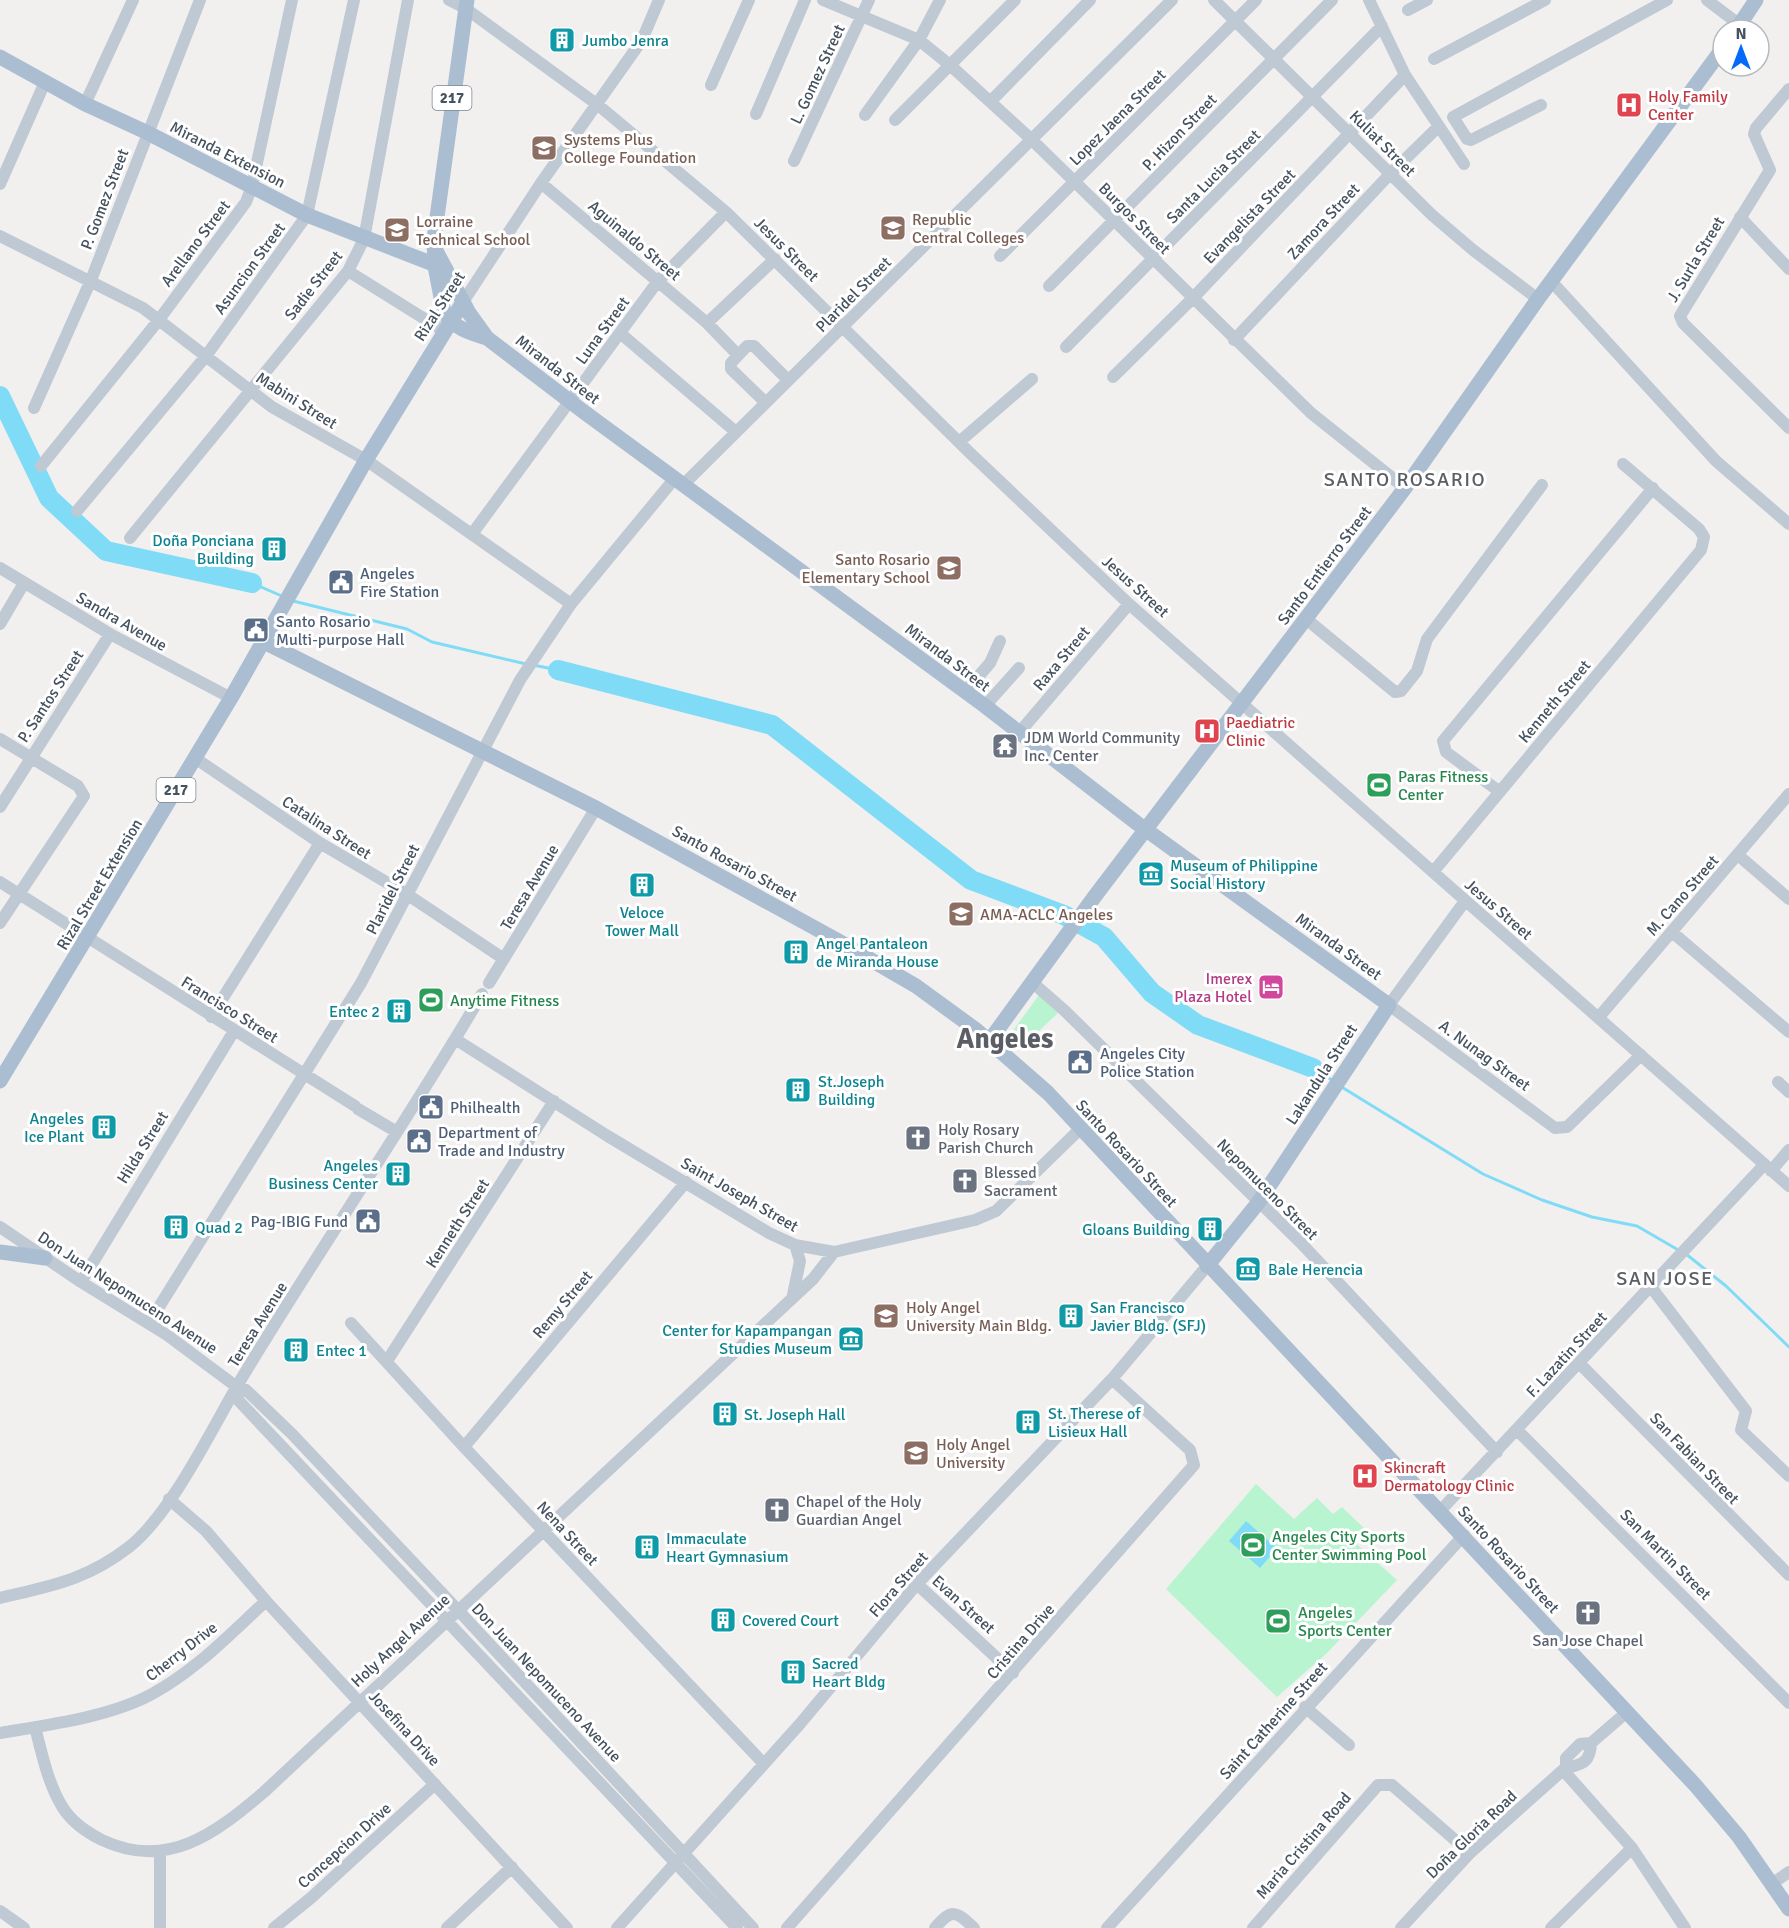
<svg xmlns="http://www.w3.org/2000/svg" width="1789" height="1928" viewBox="0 0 1789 1928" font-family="Signika,sans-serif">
<rect width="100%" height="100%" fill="#f2efef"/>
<path fill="#b8f4d0" d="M1039 995 1058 1013 1024 1045 1012 1032Z
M1256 1484 1294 1519 1317 1498 1333 1514 1342 1507 1364 1528 1352 1540 1397 1580 1327 1653 1277 1697 1166 1589Z"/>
<path fill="#80dcf6" d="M1246 1521 1277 1548 1260 1568 1229 1541Z"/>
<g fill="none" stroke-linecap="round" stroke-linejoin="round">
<path stroke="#80dcf6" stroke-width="3" d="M252 583 284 597
M293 601 407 629 432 642 526 664
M533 665 558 670
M1313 1068 1332 1080
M1340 1086 1483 1174 1542 1200 1592 1217 1637 1226 1680 1251
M1686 1254 1726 1286 1789 1347"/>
<path stroke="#80dcf6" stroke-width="20" d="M0 396 49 498 106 551 252 583
M558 670 772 725 971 880 1064 915 1104 937 1152 993 1198 1025 1313 1068"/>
<path stroke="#bec9d3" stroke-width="12" d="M449 0 465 8 598 105 726 212 970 453 1129 604 1789 1186
M823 0 919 40 951 66 1031 139 1311 413 1405 488
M1214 0 1432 215 1473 250 1538 299
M1369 0 1405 75 1464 164
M1707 0 1740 25
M1408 10 1427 0
M1434 59 1545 0
M711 85 749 0
M1789 89 1756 128 1754 134 1770 170 1680 316 1683 323 1789 428
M991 101 1090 0
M85 104 133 0
M1541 105 1471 140 1467 139 1453 117 1667 0
M756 114 805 0
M865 115 919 40 940 0
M895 120 1015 0
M794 161 869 0
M541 183 707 323 738 355
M0 184 45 82
M1740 217 1789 269
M0 236 143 308 272 407 366 460 571 604
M1000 256 1256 0
M348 271 444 331
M1552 282 1716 461 1789 524
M1049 286 1332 0
M463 302 541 183 642 40 659 0
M707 323 775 259
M620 333 736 432
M1234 340 1390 174 1438 127
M1066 347 1382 26
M1113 377 1192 299 1405 75
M765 402 731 369V363L747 346H754L788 380
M34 408 91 280 200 0
M959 442 1032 379
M41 466 158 321 246 202 252 186 292 0
M684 484 1172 0
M77 511 206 356 307 215 354 0
M472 534 658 281 726 212
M130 538 348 271 364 239 408 0
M0 568 110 634 231 698
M1305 618 1395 692 1401 691 1417 671 1427 639 1542 485
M0 624 24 583
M965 692 990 663 1000 641
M985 706 1019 668
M1018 734 1129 604
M0 739 78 786 84 796 0 923
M195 758 320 843 408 895 504 959
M1500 792 1446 752 1443 741 1653 488
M0 807 110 634
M1738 855 1789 899
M1433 872 1701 550 1704 537 1699 529 1623 464
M0 882 355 1106
M1465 901 1389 1005 1555 1128 1567 1127 1641 1055
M1672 932 1789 1032
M489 983 596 808
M1033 983 1065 1011 1301 1243 1497 1452
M211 1017 320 843
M1599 1017 1789 794
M455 1039 606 1135 769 1233 795 1245 834 1252 975 1220 996 1211 1080 1129
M1778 1082 1789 1092
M358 1109 397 1132
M1771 1171 1789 1150
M0 1227 81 1282 167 1335 237 1387 246 1390 292 1434 457 1609 753 1928
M81 1282 234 1031
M1651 1287 1746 1411 1741 1430 1789 1476
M793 1295 800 1261 795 1245
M149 1323 361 983 520 680 571 604 675 478
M351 1323 464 1447 763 1763
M387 1361 554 1101
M1579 1363 1789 1575
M237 1387 238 1400 737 1928
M1518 1431 1789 1703
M464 1447 686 1182
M169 1499 206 1531 266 1601 567 1928
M1440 1511 1764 1165
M917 1584 1013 1673
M0 1598C50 1586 87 1580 129 1547 170 1515 211 1431 237 1386 316 1254 404 1127 482 994
M1305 1707 1349 1745
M35 1727C42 1754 48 1784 63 1808 72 1822 88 1833 102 1840 167 1871 216 1833 264 1792L813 1279 834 1252
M0 1733C47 1725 110 1717 152 1694 195 1671 230 1634 266 1601
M1566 1767V1758L1580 1744 1591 1743 1627 1712
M1563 1770 1632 1848 1685 1928
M160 1852V1928
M1773 1883 1789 1872
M0 1911 24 1928
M274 1928 312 1897 435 1784
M447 1928 512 1867
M617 1928 799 1725 917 1584 1112 1379 1207 1266
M787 1928 1194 1465 1190 1450 1112 1379
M935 1928C952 1908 956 1911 974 1928
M1107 1928 1464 1535
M1253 1928 1378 1785H1392L1470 1853
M1401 1928 1470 1853 1563 1770C1578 1763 1590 1767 1591 1743
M1551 1928 1632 1848"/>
<path stroke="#abbed1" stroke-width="15" d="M467 0 434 239 435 266 444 313C454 328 470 333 487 338
M1736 30 1756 0
M0 57 85 104 146 132 307 215 446 269
M434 247 469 313 487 338 584 412 985 706 1138 824 1389 1005 1258 1203 1207 1266
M264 642 596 808 835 939 916 986 975 1029 1048 1093 1696 1786 1739 1837 1789 1909
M990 1040 1095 896 1405 488 1538 299 1723 48
M0 1081 231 698 366 460 463 302
M0 1252 45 1258"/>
</g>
<defs>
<symbol id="building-square" viewBox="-11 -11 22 22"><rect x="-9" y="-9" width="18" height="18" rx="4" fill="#0f9aa8" stroke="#fff"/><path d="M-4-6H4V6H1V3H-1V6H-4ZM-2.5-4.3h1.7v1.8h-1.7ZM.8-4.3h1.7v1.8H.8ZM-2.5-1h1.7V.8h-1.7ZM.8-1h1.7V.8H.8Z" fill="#fff"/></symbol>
<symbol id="hospital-square" viewBox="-11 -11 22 22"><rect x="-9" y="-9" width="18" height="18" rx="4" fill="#e0444e" stroke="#fff"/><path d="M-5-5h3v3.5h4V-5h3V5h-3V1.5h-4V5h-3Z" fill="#fff"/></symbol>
<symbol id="university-square" viewBox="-11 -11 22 22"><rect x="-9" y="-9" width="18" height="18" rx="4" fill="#8d6e63" stroke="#fff"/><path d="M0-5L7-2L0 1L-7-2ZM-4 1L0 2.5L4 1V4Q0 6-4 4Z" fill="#fff"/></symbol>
<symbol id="school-square" viewBox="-11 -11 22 22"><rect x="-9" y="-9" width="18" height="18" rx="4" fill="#8d6e63" stroke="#fff"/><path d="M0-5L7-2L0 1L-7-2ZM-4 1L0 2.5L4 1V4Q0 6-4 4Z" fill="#fff"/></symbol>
<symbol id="civic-square" viewBox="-11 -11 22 22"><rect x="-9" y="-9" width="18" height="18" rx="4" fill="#5c6f8a" stroke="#fff"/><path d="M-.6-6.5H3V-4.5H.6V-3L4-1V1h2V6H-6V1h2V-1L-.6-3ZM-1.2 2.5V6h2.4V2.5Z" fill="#fff"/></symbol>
<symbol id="temple-square" viewBox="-11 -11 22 22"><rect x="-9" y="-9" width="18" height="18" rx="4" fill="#6b7280" stroke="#fff"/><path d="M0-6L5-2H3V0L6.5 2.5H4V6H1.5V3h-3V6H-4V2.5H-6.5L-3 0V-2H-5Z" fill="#fff"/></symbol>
<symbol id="stadium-square" viewBox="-11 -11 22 22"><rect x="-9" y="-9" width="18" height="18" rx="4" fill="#2e9e5b" stroke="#fff"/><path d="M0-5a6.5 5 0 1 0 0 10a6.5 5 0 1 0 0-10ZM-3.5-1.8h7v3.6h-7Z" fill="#fff"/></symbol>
<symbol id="museum-square" viewBox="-11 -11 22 22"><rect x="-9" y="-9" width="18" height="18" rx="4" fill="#0f9aa8" stroke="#fff"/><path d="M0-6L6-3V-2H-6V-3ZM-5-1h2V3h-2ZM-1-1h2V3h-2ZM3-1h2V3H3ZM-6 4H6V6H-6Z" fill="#fff"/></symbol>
<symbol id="hotel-square" viewBox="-11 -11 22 22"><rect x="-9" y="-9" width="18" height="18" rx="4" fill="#d1479c" stroke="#fff"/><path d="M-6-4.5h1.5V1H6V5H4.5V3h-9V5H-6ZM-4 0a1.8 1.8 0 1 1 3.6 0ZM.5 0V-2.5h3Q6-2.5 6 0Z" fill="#fff"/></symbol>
<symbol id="church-square" viewBox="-11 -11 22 22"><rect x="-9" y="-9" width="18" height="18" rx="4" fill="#6b7280" stroke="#fff"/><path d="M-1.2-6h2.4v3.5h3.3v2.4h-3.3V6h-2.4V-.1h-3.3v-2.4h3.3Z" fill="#fff"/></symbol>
</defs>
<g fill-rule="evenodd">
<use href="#building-square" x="547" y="25" width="30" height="30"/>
<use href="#hospital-square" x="1614" y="90" width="30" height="30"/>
<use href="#university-square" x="529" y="133" width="30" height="30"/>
<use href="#university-square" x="878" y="213" width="30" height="30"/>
<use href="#school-square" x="382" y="215" width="30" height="30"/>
<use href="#building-square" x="259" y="534" width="30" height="30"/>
<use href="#school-square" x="934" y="553" width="30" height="30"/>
<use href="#civic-square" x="326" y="567" width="30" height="30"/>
<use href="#civic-square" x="241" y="615" width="30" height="30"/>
<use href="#hospital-square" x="1192" y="716" width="30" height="30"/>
<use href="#temple-square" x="990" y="731" width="30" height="30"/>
<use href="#stadium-square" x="1364" y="770" width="30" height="30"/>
<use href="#museum-square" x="1136" y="859" width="30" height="30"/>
<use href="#building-square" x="627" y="870" width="30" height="30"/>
<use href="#university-square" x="946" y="899" width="30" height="30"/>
<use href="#building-square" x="781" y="937" width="30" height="30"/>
<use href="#hotel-square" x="1256" y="972" width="30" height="30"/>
<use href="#stadium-square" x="416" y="985" width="30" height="30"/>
<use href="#building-square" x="384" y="996" width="30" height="30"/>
<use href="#civic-square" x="1065" y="1047" width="30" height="30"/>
<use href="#building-square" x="783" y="1075" width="30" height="30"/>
<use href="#civic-square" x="416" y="1092" width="30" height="30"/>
<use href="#building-square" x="89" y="1112" width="30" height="30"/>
<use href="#church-square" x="903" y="1123" width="30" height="30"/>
<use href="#civic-square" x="404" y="1126" width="30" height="30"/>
<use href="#building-square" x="383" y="1159" width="30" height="30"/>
<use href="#church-square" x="950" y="1166" width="30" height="30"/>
<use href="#civic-square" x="353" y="1206" width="30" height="30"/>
<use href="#building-square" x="161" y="1212" width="30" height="30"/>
<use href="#building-square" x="1195" y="1214" width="30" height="30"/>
<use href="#museum-square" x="1233" y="1254" width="30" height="30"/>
<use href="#university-square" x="871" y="1301" width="30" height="30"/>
<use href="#building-square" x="1056" y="1301" width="30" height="30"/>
<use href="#museum-square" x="836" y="1324" width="30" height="30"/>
<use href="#building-square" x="281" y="1335" width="30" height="30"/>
<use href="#building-square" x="710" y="1399" width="30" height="30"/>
<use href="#building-square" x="1013" y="1407" width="30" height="30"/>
<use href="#university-square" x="901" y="1438" width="30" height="30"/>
<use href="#hospital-square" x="1350" y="1461" width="30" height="30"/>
<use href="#church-square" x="762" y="1495" width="30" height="30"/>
<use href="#stadium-square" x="1238" y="1530" width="30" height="30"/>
<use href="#building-square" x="632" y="1532" width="30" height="30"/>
<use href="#church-square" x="1573" y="1598" width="30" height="30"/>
<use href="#building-square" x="708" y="1605" width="30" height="30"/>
<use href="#stadium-square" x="1263" y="1606" width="30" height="30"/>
<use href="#building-square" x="778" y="1657" width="30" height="30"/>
</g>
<g text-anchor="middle" stroke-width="6" stroke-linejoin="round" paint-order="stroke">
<g fill="#fff" stroke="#7d868f" stroke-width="1.5">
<rect x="432.5" y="86" width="39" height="24" rx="4.5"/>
<rect x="156.5" y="778" width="39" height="24" rx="4.5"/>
</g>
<g font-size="15" font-weight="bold" fill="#45525f">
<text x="452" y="103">217</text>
<text x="176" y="795">217</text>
</g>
<g font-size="16" fill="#0d838f" stroke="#fff" text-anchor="start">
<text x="582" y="46">Jumbo Jenra</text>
<text x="254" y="546" text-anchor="end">Doña Ponciana<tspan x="254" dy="18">Building</tspan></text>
<text x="1170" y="871">Museum of Philippine<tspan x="1170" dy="18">Social History</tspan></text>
<text x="642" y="918" text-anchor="middle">Veloce<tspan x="642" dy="18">Tower Mall</tspan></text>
<text x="816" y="949">Angel Pantaleon<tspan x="816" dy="18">de Miranda House</tspan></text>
<text x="380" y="1017" text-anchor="end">Entec 2</text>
<text x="818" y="1087">St.Joseph<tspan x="818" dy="18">Building</tspan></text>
<text x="84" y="1124" text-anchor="end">Angeles<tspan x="84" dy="18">Ice Plant</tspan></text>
<text x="378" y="1171" text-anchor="end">Angeles<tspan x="378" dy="18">Business Center</tspan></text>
<text x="195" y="1233">Quad 2</text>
<text x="1190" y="1235" text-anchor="end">Gloans Building</text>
<text x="1268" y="1275">Bale Herencia</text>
<text x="1090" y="1313">San Francisco<tspan x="1090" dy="18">Javier Bldg. (SFJ)</tspan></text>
<text x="832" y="1336" text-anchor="end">Center for Kapampangan<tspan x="832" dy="18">Studies Museum</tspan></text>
<text x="316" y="1356">Entec 1</text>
<text x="1048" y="1419">St. Therese of<tspan x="1048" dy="18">Lisieux Hall</tspan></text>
<text x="744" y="1420">St. Joseph Hall</text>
<text x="666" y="1544">Immaculate<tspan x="666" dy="18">Heart Gymnasium</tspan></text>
<text x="742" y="1626">Covered Court</text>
<text x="812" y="1669">Sacred<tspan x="812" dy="18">Heart Bldg</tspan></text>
</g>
<g font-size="16" fill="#45525f" stroke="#fff">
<text transform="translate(817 74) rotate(-65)" y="6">L. Gomez Street</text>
<text transform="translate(1117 117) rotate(-45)" y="6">Lopez Jaena Street</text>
<text transform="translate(1179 132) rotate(-46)" y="6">P. Hizon Street</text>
<text transform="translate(1383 143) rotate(45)" y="6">Kuliat Street</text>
<text transform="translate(228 154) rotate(27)" y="6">Miranda Extension</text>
<text transform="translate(1213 176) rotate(-45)" y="6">Santa Lucia Street</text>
<text transform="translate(104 199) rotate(-69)" y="6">P. Gomez Street</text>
<text transform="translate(1249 216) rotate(-46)" y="6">Evangelista Street</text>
<text transform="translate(1135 218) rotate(45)" y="6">Burgos Street</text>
<text transform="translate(1323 221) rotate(-47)" y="6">Zamora Street</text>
<text transform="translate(635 240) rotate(40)" y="6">Aguinaldo Street</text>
<text transform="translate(195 243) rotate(-53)" y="6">Arellano Street</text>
<text transform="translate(787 249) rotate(45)" y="6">Jesus Street</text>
<text transform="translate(1695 259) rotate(-59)" y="6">J. Surla Street</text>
<text transform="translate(249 268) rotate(-54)" y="6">Asuncion Street</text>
<text transform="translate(313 285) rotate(-52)" y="6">Sadie Street</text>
<text transform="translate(853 294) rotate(-45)" y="6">Plaridel Street</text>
<text transform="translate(439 306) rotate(-57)" y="6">Rizal Street</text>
<text transform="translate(602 330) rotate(-54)" y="6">Luna Street</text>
<text transform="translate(558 369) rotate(38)" y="6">Miranda Street</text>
<text transform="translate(297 400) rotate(32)" y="6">Mabini Street</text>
<text transform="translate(1324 565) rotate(-53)" y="6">Santo Entierro Street</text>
<text transform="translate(1136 586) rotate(42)" y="6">Jesus Street</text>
<text transform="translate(122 621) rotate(30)" y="6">Sandra Avenue</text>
<text transform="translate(948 657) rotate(37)" y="6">Miranda Street</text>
<text transform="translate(1061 658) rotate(-50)" y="6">Raxa Street</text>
<text transform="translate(50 696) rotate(-57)" y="6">P. Santos Street</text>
<text transform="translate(1554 701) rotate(-50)" y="6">Kenneth Street</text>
<text transform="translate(327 827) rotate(33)" y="6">Catalina Street</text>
<text transform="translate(735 863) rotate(29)" y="6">Santo Rosario Street</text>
<text transform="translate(99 884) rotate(-59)" y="6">Rizal Street Extension</text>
<text transform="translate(529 887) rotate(-59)" y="6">Teresa Avenue</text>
<text transform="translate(392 889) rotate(-63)" y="6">Plaridel Street</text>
<text transform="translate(1682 895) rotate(-49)" y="6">M. Cano Street</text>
<text transform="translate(1499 909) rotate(41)" y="6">Jesus Street</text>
<text transform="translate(1339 946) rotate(36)" y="6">Miranda Street</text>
<text transform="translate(230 1009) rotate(32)" y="6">Francisco Street</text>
<text transform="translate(1485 1055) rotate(36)" y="6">A. Nunag Street</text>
<text transform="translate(1321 1074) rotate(-57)" y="6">Lakandula Street</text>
<text transform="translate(142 1147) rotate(-58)" y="6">Hilda Street</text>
<text transform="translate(1127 1153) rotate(47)" y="6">Santo Rosario Street</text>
<text transform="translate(1268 1189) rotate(45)" y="6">Nepomuceno Street</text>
<text transform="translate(740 1194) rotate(30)" y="6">Saint Joseph Street</text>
<text transform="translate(457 1223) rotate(-57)" y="6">Kenneth Street</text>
<text transform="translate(128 1292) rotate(33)" y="6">Don Juan Nepomuceno Avenue</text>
<text transform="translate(562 1304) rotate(-50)" y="6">Remy Street</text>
<text transform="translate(257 1324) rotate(-58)" y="6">Teresa Avenue</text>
<text transform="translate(1566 1354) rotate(-47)" y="6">F. Lazatin Street</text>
<text transform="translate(1695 1458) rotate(46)" y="6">San Fabian Street</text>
<text transform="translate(568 1533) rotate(47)" y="6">Nena Street</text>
<text transform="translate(1666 1554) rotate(45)" y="6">San Martin Street</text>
<text transform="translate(1509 1559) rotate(47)" y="6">Santo Rosario Street</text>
<text transform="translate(898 1584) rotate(-49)" y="6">Flora Street</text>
<text transform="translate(964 1604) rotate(42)" y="6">Evan Street</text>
<text transform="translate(400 1640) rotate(-43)" y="6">Holy Angel Avenue</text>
<text transform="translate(1020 1641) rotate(-49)" y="6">Cristina Drive</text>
<text transform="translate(181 1651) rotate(-38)" y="6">Cherry Drive</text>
<text transform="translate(547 1682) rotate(47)" y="6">Don Juan Nepomuceno Avenue</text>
<text transform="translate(1273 1720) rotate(-48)" y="6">Saint Catherine Street</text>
<text transform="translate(405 1728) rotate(47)" y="6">Josefina Drive</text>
<text transform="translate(1471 1834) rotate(-44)" y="6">Doña Gloria Road</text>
<text transform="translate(344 1845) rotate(-42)" y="6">Concepcion Drive</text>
<text transform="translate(1303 1845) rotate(-49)" y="6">Maria Cristina Road</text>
</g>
<g font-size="16" fill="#be3a42" stroke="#fff" text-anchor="start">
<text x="1648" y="102">Holy Family<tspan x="1648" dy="18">Center</tspan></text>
<text x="1226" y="728">Paediatric<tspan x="1226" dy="18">Clinic</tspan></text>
<text x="1384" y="1473">Skincraft<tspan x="1384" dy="18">Dermatology Clinic</tspan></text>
</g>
<g font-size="16" fill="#785e54" stroke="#fff" text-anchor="start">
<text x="564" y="145">Systems Plus<tspan x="564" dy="18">College Foundation</tspan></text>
<text x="912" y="225">Republic<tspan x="912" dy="18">Central Colleges</tspan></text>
<text x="416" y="227">Lorraine<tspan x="416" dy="18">Technical School</tspan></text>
<text x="930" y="565" text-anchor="end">Santo Rosario<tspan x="930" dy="18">Elementary School</tspan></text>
<text x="980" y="920">AMA-ACLC Angeles</text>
<text x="906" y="1313">Holy Angel<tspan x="906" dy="18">University Main Bldg.</tspan></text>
<text x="936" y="1450">Holy Angel<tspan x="936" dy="18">University</tspan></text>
</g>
<g font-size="16" fill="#4e5e75" stroke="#fff" text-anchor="start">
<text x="360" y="579">Angeles<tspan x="360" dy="18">Fire Station</tspan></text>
<text x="276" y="627">Santo Rosario<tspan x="276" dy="18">Multi-purpose Hall</tspan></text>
<text x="1100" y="1059">Angeles City<tspan x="1100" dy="18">Police Station</tspan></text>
<text x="450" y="1113">Philhealth</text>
<text x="438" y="1138">Department of<tspan x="438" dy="18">Trade and Industry</tspan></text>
<text x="348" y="1227" text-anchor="end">Pag-IBIG Fund</text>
</g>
<g font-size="16" fill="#5b616d" stroke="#fff" text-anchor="start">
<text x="1024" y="743">JDM World Community<tspan x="1024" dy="18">Inc. Center</tspan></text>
<text x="938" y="1135">Holy Rosary<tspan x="938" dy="18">Parish Church</tspan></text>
<text x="984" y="1178">Blessed<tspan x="984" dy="18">Sacrament</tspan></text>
<text x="796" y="1507">Chapel of the Holy<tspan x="796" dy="18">Guardian Angel</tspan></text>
<text x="1588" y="1646" text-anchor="middle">San Jose Chapel</text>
</g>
<g font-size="16" fill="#27864d" stroke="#fff" text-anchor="start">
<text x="1398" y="782">Paras Fitness<tspan x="1398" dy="18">Center</tspan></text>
<text x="450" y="1006">Anytime Fitness</text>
<text x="1272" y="1542">Angeles City Sports<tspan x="1272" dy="18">Center Swimming Pool</tspan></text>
<text x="1298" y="1618">Angeles<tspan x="1298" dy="18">Sports Center</tspan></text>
</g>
<g font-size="16" fill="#b23c85" stroke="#fff" text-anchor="end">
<text x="1252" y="984">Imerex<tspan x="1252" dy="18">Plaza Hotel</tspan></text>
</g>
<g font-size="20" letter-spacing="1.5" fill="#5b5f65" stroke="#fff">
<text x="1405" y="486">SANTO ROSARIO</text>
<text x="1665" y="1285">SAN JOSE</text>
</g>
<g font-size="28" font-weight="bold" fill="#5b5f65" stroke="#fff">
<text x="1005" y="1048">Angeles</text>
</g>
</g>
<g transform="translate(1741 48)"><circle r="28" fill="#ffffff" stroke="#b5babf" stroke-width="1.5"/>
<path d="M0-4.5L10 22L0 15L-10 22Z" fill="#046af7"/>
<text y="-9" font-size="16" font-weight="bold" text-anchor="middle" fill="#45525f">N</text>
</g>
</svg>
